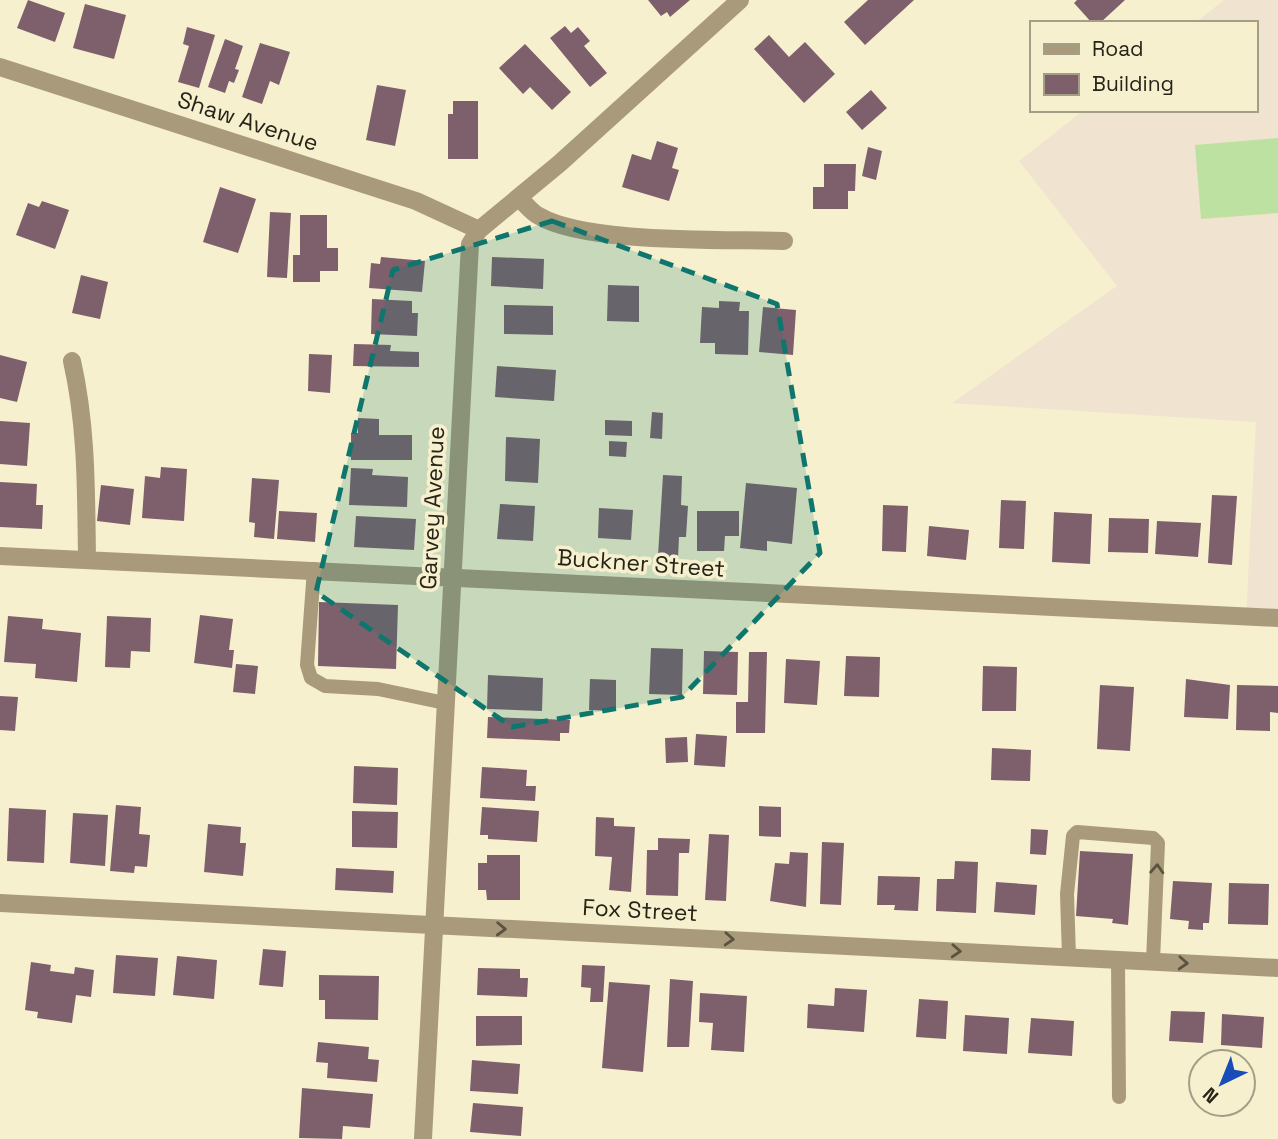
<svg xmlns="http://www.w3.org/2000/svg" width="1278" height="1139" viewBox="0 0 1278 1139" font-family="'Space Grotesk',sans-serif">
<rect width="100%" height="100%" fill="#f7f0cf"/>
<path fill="#f0e3cf" d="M1224 0H1278V618L1246 617 1256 422 952 403 1117 286 1019 161 1084 110H1255V23H1195Z"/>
<path fill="#bce1a0" d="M1278 138V213L1201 219 1195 145Z"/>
<path fill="#7e5f6c" d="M28 0 65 13 55 42 17 28Z
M648 0H690L670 17 667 12 661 16Z
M868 0H914L865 45 844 22Z
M1077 0H1125L1100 23H1092L1074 3Z
M85 4 126 15 114 59 73 48Z
M565 26 571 33 578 27 590 41 584 46 607 73 590 87 550 38Z
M187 27 215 35 199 88 178 82 189 46 183 44Z
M769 35 789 57 805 42 835 74 804 103 754 49Z
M225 39 243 46 235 69 239 70 234 83 229 81 225 93 208 87Z
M260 43 290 52 279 85 270 81 262 104 242 97Z
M525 44 571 92 552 110 530 87 523 94 499 68Z
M377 85 406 90 395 146 366 140Z
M871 90 887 108 862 130 846 112Z
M453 101H478V159H448V114H453Z
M657 141 678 148 672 168 679 170 669 201 622 187 632 154 651 160Z
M868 147 882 151 876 180 862 176Z
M824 164H856L855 191H848V209H813V187H824Z
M220 187 256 199 238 253 203 242Z
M42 201 69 210 55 249 16 235 28 203 39 207Z
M270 212 291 213 287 278 267 277Z
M300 215H327V248H338V271H320V282H293V255H300Z
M381 257 425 261 422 292 369 288 371 263 380 264Z
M492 257 544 259 543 289 491 286Z
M81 275 108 282 100 319 72 313Z
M608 285 639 286V322L607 321Z
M372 299 412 301V313H418L417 336 371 334Z
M719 301 740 302 739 311H749L748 355 715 354V343H700L702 307 719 308Z
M504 305 553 306V335L504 334Z
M763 307 796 310 793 355 759 352Z
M354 344 391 345 390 351 419 352V367L353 366Z
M309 354 332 355 330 393 308 391Z
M0 355 27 362 17 402 0 398Z
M497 366 556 370 554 401 495 397Z
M652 412 663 413 662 439 650 438Z
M358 418 379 419V435H412V460H351V433H358Z
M605 420 632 421V436L605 435Z
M0 421 30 423 27 466 0 464Z
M506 437 540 439 538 483 505 481Z
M609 441 627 442 626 457 609 456Z
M161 467 187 469 184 521 142 518 145 476 160 478Z
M351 468 373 469 372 475 408 477 407 507 349 505Z
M663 475 682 476 681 505 688 506 686 537H679L678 558 658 556Z
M252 478 279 480 274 539 254 537 255 523 249 522Z
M0 482 37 484 36 505H43L42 529 0 527Z
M746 483 797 488 792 544 767 541V551L740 548Z
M101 485 134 489 130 525 97 521Z
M1212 495 1237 496 1232 565 1208 563Z
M1001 500 1026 501 1024 549 999 548Z
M500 504 535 506 533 541 497 539Z
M883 505 908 506 906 552 882 551Z
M599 508 633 510 631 540 598 538Z
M279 511 317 513 315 542 277 539Z
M697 511H739V536H725L724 551H697Z
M1054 512 1092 514 1090 564 1052 562Z
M356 516 416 519 414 550 354 547Z
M1109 518 1149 519 1148 553 1108 552Z
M1157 521 1201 523 1198 557 1155 554Z
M929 526 969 530 966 560 927 556Z
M319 602 398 605 396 669 318 666Z
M200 615 233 619 229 650H234L232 668 194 663Z
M8 616 43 619 42 629 81 633 77 682 35 678 36 664 4 662Z
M107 616 151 618 150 652 131 651 130 668 105 667Z
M651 648 683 649 682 695 649 694Z
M704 651 738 652 737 695 703 694Z
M749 652H767L765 733H736V702H748Z
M846 656 880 657 879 697 844 696Z
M786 659 820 661 817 705 784 703Z
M236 664 258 666 255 694 233 692Z
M983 666 1017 667 1016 711H982Z
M488 675 543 678 542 711 487 709Z
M590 679 616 680V711L589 710Z
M1186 679 1230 685 1228 719 1184 717Z
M1100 685 1134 687 1130 751 1097 749Z
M1237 685 1278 686V713L1270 712V731L1236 730Z
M0 696 18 697 15 731 0 730Z
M488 717 570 720 569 733H560V741L487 738Z
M696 734 727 736 725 767 694 765Z
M687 737 688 762 666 763 665 738Z
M992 748 1031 750 1030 781 991 780Z
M354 766 398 768 397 805 353 803Z
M482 767 527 770 526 786H536L535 801 480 798Z
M116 805 141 807 139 834 150 835 147 867 135 866 134 873 110 871Z
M759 806 781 807V837L759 836Z
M482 807 539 811 537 842 488 839V835H480Z
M9 808 46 810 44 863 7 861Z
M352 811 398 812 397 848 352 847Z
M73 813 108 815 105 866 70 863Z
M596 817 614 818V826L635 827 631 892 609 890 612 857 595 856Z
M208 824 241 827 240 843H246L243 876 204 872Z
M1031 829 1048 830 1046 855 1030 854Z
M709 834 729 835 726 901 705 900Z
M658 838 690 839 689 853H679L678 896 646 895 647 850H658Z
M822 842 844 843 841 905 820 904Z
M1080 851 1133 854 1128 925 1112 923 1113 919 1076 916Z
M790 852 808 853 806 907 770 901 775 863 789 864Z
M487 855H520V900H487L486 890H478V863H487Z
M955 861 978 862 976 913 936 911 937 879H954Z
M336 868 394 871 393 893 335 890Z
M878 876 920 877 918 911 894 910 895 905H877Z
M1173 881 1212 883 1209 923H1203V930L1188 929 1189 921 1170 919Z
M996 882 1037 885 1035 915 994 912Z
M1229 883 1269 884 1268 925 1228 924Z
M263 949 286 951 283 987 259 985Z
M116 955 158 958 155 996 113 993Z
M177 956 217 960 214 999 173 995Z
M31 962 51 965 50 971 74 974 75 967 94 970 91 997 76 995 72 1023 37 1018 38 1012 25 1010Z
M582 965 605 966 603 1002H590L591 988 581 987Z
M478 968 520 969V978H528L527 997 477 995Z
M319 975 379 976 378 1020 325 1019V1000H319Z
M670 979 693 981 689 1047H667Z
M609 982 650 985 643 1072 602 1068Z
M835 988 867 990 864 1032 807 1028 808 1004 834 1006Z
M700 993 747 996 744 1052 711 1050 713 1023 699 1022Z
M919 999 948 1001 946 1039 916 1037Z
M1171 1011 1205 1012 1203 1043 1169 1041Z
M1222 1014 1264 1017 1262 1048 1221 1045Z
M965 1015 1009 1018 1007 1054 963 1051Z
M476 1016H522V1045L476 1046Z
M1031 1018 1074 1021 1072 1056 1028 1053Z
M318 1042 369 1047 368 1059 379 1060 377 1082 327 1078 328 1063 316 1062Z
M472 1060 520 1064 518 1094 470 1091Z
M302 1088 373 1094 370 1128 343 1126 342 1139 299 1138Z
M473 1103 523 1107 521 1136 470 1132Z"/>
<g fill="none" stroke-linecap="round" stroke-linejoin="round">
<path stroke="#a99a7b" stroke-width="14" d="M314 569 307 665 311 678 325 686 378 689 445 703
M1069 957 1067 894 1073 836 1077 832 1153 838 1158 843 1153 961
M1118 960 1119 1097"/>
<path stroke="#a99a7b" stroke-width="18" d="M0 67 416 201 479 230
M519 198C525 203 531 212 539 216 586 244 725 239 784 241
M72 361C87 427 86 492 87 559
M0 556C426 573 852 600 1278 618
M0 903 1278 968
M423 1139 470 244 479 230 560 163 740 0"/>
</g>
<defs><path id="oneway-chevron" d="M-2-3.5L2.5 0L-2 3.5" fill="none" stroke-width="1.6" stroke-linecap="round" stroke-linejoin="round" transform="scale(1.75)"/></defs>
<g stroke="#5a5340">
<use href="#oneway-chevron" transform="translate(1157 869) rotate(-87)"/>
<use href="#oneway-chevron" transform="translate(501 929) rotate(2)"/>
<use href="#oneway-chevron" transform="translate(729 939) rotate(3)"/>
<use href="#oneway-chevron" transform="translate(956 951) rotate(3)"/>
<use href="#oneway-chevron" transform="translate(1183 963) rotate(3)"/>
</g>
<path fill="#0f766e" fill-opacity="0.2" stroke="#0f766e" stroke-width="5" stroke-dasharray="14 9" stroke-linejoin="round" d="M552 221 777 304 820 553 682 697 512 727 316 592 393 270Z"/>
<g text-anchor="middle" stroke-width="7" stroke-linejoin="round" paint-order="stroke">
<g font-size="23" fill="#262418" stroke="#f7f0cf">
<text transform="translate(248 121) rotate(18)" y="8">Shaw Avenue</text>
<text transform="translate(432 508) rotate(-87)" y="8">Garvey Avenue</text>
<text transform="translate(641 563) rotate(4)" y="8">Buckner Street</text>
<text transform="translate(640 910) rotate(3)" y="8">Fox Street</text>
</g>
</g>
<rect x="1030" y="21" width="228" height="91" fill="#f7f0cf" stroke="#a39e86" stroke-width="2"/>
<rect x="1044" y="44" width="35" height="10" fill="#a99a7b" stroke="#a39e86" stroke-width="2"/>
<text x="1092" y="56" font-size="21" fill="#262418">Road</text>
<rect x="1044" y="74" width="35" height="21" fill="#7e5f6c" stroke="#a39e86" stroke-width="2"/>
<text x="1092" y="91" font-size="21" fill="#262418">Building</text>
<g transform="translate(1222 1083) rotate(223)"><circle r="33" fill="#f7f0cf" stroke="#a39e86" stroke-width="2"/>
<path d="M0-5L12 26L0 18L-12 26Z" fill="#184cb8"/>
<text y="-10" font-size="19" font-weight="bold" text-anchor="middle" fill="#262418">N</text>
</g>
</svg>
